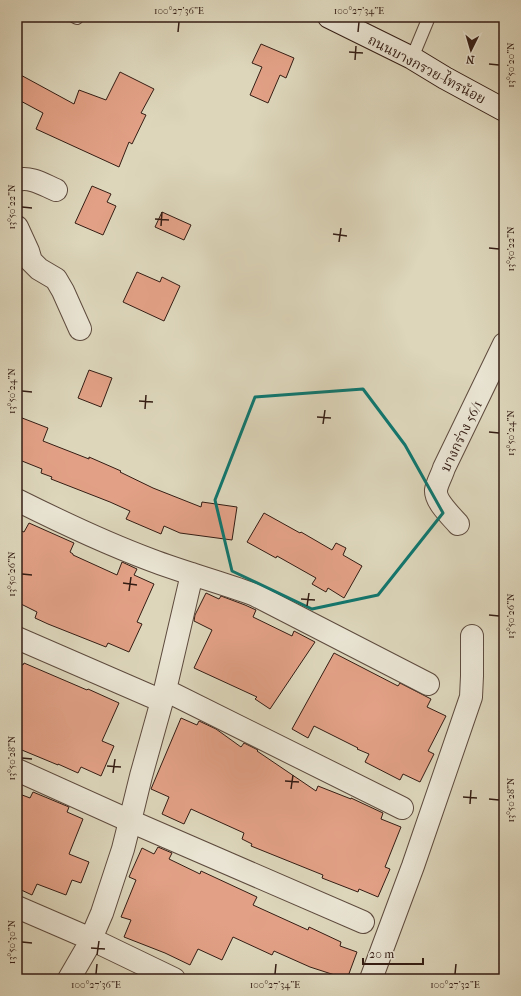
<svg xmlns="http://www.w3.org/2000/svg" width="521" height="996" viewBox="0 0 521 996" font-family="'IM FELL French Canon','Noto Serif Thai',serif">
<rect width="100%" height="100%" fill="#ddd6bb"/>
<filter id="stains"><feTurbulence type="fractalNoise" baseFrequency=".005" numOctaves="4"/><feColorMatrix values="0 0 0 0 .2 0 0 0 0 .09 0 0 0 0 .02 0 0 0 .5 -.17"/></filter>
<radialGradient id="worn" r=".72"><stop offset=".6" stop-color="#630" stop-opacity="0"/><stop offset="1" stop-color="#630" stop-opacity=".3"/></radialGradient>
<path fill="#e2a186" stroke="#341d14" d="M261 44 294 58 286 78 280 75 268 103 250 95 262 67 252 63Z
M120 72 154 89 141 113 146 115 132 144 129 142 119 167 36 129 43 113 17 99V73L74 104 79 90 106 100Z
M92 186 111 194 107 202 116 206 103 235 75 223Z
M162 212 191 225 184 240 155 227Z
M137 272 160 282 162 277 180 286 164 321 123 302Z
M89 370 112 378 101 407 78 398Z
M17 416 48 428 43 441 89 459V457L121 471 120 472 153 488 201 507 202 502 237 507 232 540 180 533 164 526 161 534 126 519 130 511 110 502 51 479 52 477 41 473 42 469 17 459Z
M264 513 300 533 301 532 332 550 336 543 346 548 343 555 362 566 344 598 328 588 326 592 312 584 316 578 277 556 276 558 247 542Z
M29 523 74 543 70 552 73 554V555L117 575 122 562 137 569 134 575 154 584 137 622 142 624 129 652 108 643 106 647 48 624 35 618 37 612 17 602V529L24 532Z
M206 593 219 599 221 596 245 605 256 610 253 617 292 636 294 631 315 642 270 709 255 699 257 697 194 668 212 630 194 621 195 615Z
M334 653 398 686 400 683 431 699 427 707 446 716 428 751 434 754 420 782 403 774 400 780 365 762 369 754 357 749 358 748 314 726 308 738 292 729Z
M17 663 23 665 24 663 87 690 88 689 119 703 102 741 114 746 101 776 81 767 78 773 58 764V765L17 748Z
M181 718 197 725 199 721 216 729 241 747 244 743 258 750 257 751 316 791 318 786 351 799V798L383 813 381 819 401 827 385 867 390 869 378 897 359 889 358 892 322 878 323 875 251 846 252 844 242 839 244 833 191 809 184 824 162 814 169 797 151 789Z
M33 792 69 807 67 812 83 819 69 854 89 862 81 883 72 880 66 895 37 884 32 895 17 888V793L30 798Z
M158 847 172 853 169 859 200 874 201 871 257 897 253 905 308 930 309 927 341 942 340 946 357 952 347 979 310 967 274 951 272 955 233 937 222 960 198 949 190 965 165 953 124 937 131 920 121 917 136 880 129 877 142 848 154 854Z"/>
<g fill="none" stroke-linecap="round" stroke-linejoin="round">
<defs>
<path id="lane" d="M75 17 77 18
M412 58 429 17"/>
<path id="street" d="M17 180C31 176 44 185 56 190
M17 227 28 251 31 261 39 269 56 279 63 291 80 329
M17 500C61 522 105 543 151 560 185 573 220 582 255 595L428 684
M458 524C451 516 435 501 436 490 437 483 442 475 444 468L504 344
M17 638 162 701
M165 690 402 808
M17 770 130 821 363 922
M17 907 91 939 174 979
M69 979 87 948 102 913 123 849 130 821 141 776 165 690 192 574
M371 979 413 866 471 697 472 676V636"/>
<path id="secondary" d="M329 17 412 58 445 78 504 110"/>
</defs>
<use href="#lane" stroke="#5e4b3e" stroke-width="14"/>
<use href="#street" stroke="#5e4b3e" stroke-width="24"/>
<use href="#secondary" stroke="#341d14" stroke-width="24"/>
<use href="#lane" stroke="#e9e4d3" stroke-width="12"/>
<use href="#street" stroke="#e9e4d3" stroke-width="22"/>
<use href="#secondary" stroke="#e9e4d3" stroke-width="22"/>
</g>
<path fill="none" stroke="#0f766e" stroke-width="3" stroke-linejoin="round" d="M363 389 405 445 443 513 378 595 312 609 232 571 215 500 255 397Z"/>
<path fill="none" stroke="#341d14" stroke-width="1.5" d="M178 32 179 22M358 32 359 22M349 52 363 53M355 60 356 46M489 64 499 65M22 207 32 208M155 219 169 220M161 226 162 212M333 234 347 236M339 242 341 228M489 248 499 249M22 391 32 392M139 401 153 402M145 409 146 395M317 417 331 418M323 424 325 410M489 432 499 433M22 574 32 575M123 583 137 585M129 591 131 577M301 599 315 600M307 606 309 593M489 615 499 616M22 758 32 759M107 766 121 767M113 773 115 759M285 781 299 782M291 789 293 775M463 797 477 798M489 799 499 800M470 804 471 790M22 942 32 943M91 948 105 949M97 955 99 941M96 974 97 964M275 974 276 964M455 974 456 964"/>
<g text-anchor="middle" stroke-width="4" stroke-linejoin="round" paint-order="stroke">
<g font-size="14" fill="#341d14" stroke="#e9e4d3">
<text transform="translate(427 69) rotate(28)" y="5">ถนนบางกรวย-ไทรน้อย</text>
<text transform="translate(461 436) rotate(-64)" y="5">บางกร่าง 56/1</text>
</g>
</g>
<rect width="521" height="996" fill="none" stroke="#ddd6bb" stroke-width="44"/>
<g transform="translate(471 50) rotate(185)" stroke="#e9e4d3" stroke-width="3" paint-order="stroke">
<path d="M0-3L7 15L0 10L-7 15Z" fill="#341d14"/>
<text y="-6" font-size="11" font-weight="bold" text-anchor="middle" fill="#341d14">N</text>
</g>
<path d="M363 958v6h60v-6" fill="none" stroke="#341d14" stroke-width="2"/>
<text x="369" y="958" font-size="12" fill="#341d14" stroke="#e9e4d3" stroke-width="3" paint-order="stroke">20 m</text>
<rect x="22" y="22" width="477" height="952" fill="none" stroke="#341d14" stroke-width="1.5"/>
<g font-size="10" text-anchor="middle" fill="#341d14">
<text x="179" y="14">100°27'36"E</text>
<text x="359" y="14">100°27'34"E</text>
<text transform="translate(510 65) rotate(-90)" y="4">13°50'20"N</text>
<text transform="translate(11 207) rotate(-90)" y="4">13°50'22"N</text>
<text transform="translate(510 249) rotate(-90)" y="4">13°50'22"N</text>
<text transform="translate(11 391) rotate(-90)" y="4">13°50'24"N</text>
<text transform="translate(510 433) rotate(-90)" y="4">13°50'24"N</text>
<text transform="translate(11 574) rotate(-90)" y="4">13°50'26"N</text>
<text transform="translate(510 616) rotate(-90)" y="4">13°50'26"N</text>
<text transform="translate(11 758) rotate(-90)" y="4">13°50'28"N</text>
<text transform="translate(510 800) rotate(-90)" y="4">13°50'28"N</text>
<text transform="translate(11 942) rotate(-90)" y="4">13°50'30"N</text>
<text x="96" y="988">100°27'36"E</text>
<text x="275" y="988">100°27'34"E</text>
<text x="455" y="988">100°27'32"E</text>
</g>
<rect width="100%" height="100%" filter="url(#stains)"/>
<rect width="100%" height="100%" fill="url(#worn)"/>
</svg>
